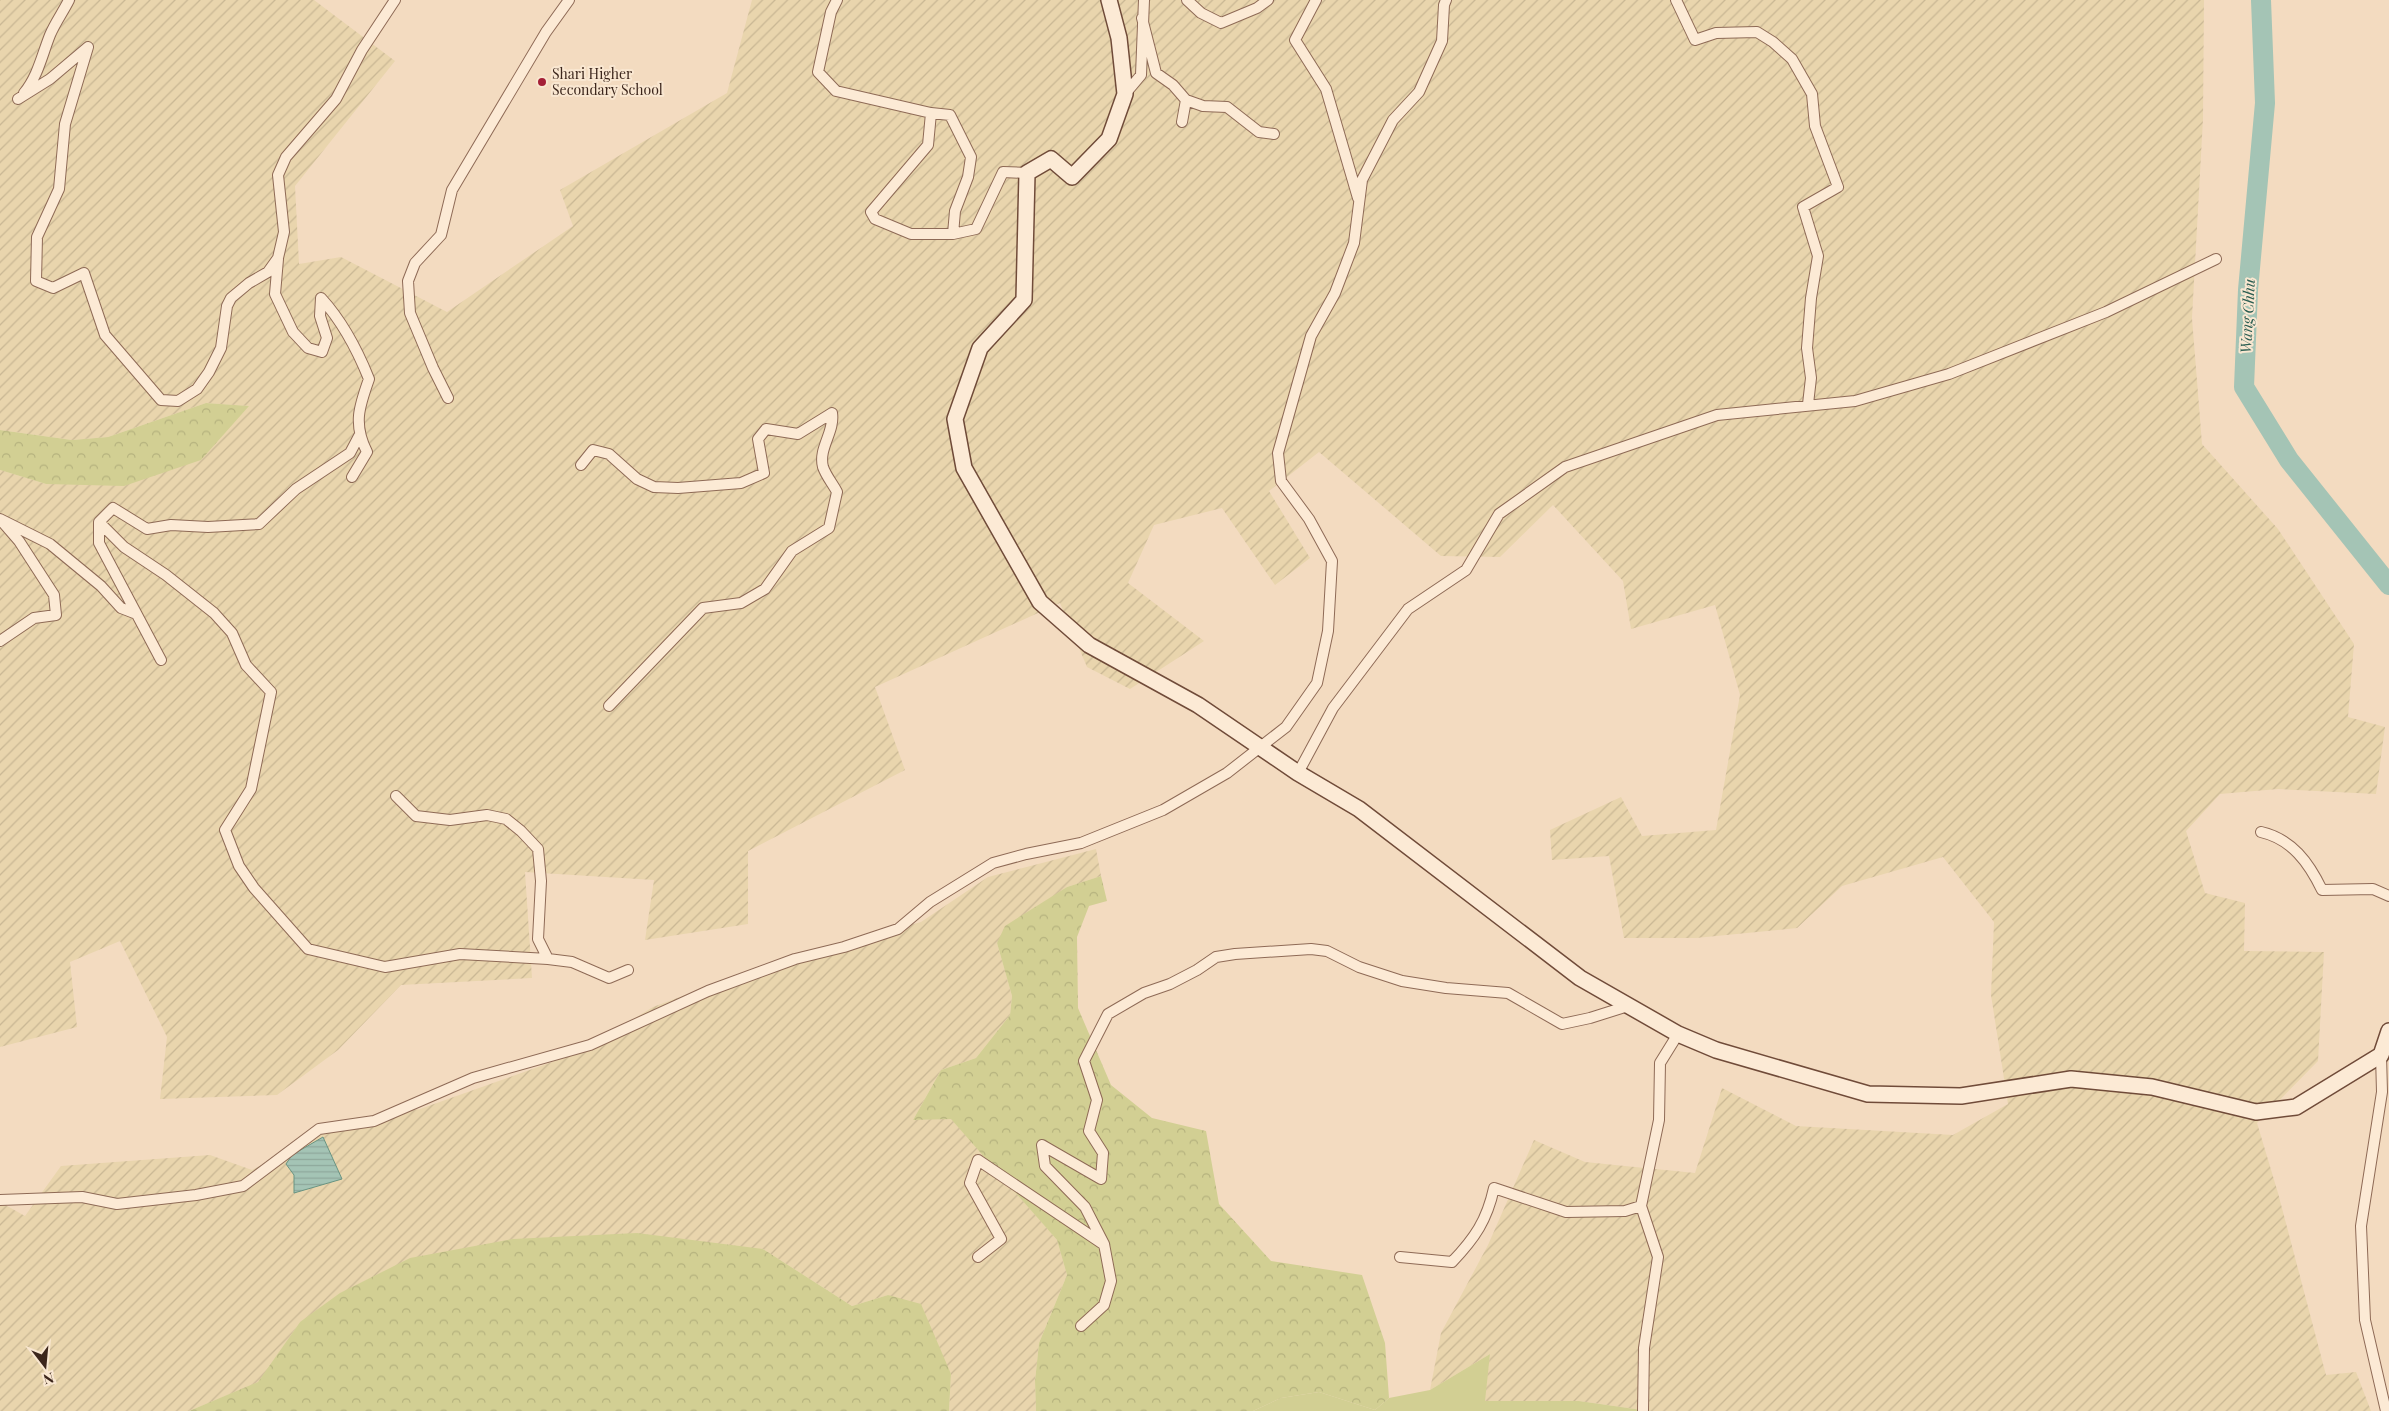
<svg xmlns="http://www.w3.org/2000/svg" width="2389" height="1411" viewBox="0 0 2389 1411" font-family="'Playfair Display',serif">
<defs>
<pattern id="farmland-furrows" width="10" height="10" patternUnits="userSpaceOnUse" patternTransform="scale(1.25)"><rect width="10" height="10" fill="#e9d5ad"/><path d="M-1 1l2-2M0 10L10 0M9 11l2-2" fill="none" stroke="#c9b794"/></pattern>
<pattern id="forest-crowns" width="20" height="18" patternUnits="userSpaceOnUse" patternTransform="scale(1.25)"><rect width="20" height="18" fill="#d2cf93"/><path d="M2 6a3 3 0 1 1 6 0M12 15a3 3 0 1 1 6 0" fill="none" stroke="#b5b27e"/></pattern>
<pattern id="water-rules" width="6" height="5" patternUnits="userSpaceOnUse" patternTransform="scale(1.25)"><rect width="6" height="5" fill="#a4c4b5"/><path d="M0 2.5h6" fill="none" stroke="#8ea89b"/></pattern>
</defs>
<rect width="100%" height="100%" fill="#f3dbc0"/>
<path fill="url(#farmland-furrows)" d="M0 0H314L395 61 295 186 299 264 341 257 447 312 573 226 560 190 727 93 752 0H2204L2203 119 2192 318 2202 444 2278 529 2354 644 2348 717 2385 727 2376 794 2278 789 2220 794 2186 831 2205 893 2245 903 2244 951 2324 952 2318 1061 2257 1123 2278 1193 2326 1375 2356 1372 2371 1411H1649L1579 1401H1484L1490 1354 1430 1390 1441 1333 1488 1245 1534 1140 1585 1162 1695 1173 1722 1088 1796 1126 1953 1135 2008 1104 1991 995 1994 922 1943 857 1842 886 1797 928 1696 938H1624L1609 856 1552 860 1550 830 1621 797 1642 836 1716 830 1740 695 1715 605 1631 629 1623 581 1553 505 1500 557 1441 556 1319 452 1269 491 1310 558 1275 585 1222 508 1154 525 1128 583 1204 641 1130 689 1087 667 1060 603 875 687 905 770 748 851V924L645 940 654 880 525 872 532 978 401 985 338 1050 277 1095 160 1099 167 1037 120 941 70 962 77 1027 0 1047V470L46 484 249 406 206 403 108 437 72 440 0 430Z
M1096 849 1101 876 1067 887 997 943 1012 996 1010 1015 976 1058 941 1070 913 1120 951 1118 1057 1240 1067 1275 1039 1343 1035 1381 1036 1411H949L951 1374 888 1295 852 1306 763 1249 300 1322 259 1382 189 1411H0V1202L25 1216 61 1166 210 1155 252 1170 348 1119 420 1109 580 1052 653 1007 780 960 921 922 988 877Z"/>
<path fill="#d2cf93" d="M1490 1354 1485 1401H1579L1649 1411H1253L1281 1398 1319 1392 1375 1410 1389 1398 1430 1390Z"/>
<path fill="url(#forest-crowns)" d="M206 403 249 406 201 460 124 486 46 484 0 470V430L72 440 108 437Z
M1101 876 1107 901 1089 906 1077 937 1078 1008 1111 1085 1152 1118 1206 1131 1219 1204 1271 1261 1362 1275 1385 1343 1389 1398 1375 1410 1319 1392 1281 1398 1253 1411H1036L1035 1381 1039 1343 1067 1275 1057 1240 951 1119 913 1120 941 1070 976 1058 1010 1015 1012 996 997 943 1005 926 1067 887Z
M637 1233 763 1249 852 1306 888 1295 921 1304 951 1374 949 1411H189L258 1382 300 1322 340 1293 410 1258 513 1239Z"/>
<path fill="url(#water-rules)" stroke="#699482" d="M323 1137 342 1179 294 1193V1175L286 1164 292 1155Z"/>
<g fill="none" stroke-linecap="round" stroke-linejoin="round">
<path stroke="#a4c4b5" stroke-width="20" d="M2261 0 2265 103 2248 290 2244 387 2289 460 2389 585"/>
<defs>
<path id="street" d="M837 0 831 12 818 72 836 91 931 113 928 145 871 212 875 219 911 234H953L976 229 1003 172 1027 173
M1187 0 1201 13 1221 23 1257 8 1268 0
M1316 0 1295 40 1326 89 1358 198
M1676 0 1695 40 1716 33 1757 32 1773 42 1792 59 1812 94 1815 126 1838 187 1803 207 1818 256 1811 298 1807 348 1811 378 1808 404
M1142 18 1156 73 1173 85 1186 100 1182 122
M24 93C38 76 42 55 50 35 55 23 63 12 69 0
M1125 94 1141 75 1144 0
M18 99 50 79 88 47 65 124 59 189 37 237 36 281 53 288 84 273 105 335 161 400 178 401 197 389 209 372 221 348 227 306 231 298 249 283 268 272 278 258 284 232 278 175 286 157 336 99 362 50 395 0
M1186 100 1203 106 1227 107 1259 132 1274 134
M931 113 950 115 971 157 968 177 955 211 953 234
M278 259 275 294 293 332 308 348 322 352 327 338 320 316 321 298C343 322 357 349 369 379 359 407 353 424 367 452L352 477
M448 398 433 368 410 313 408 281 415 263 441 235 452 190 546 32 569 0
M581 465 593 450 609 454 637 479 654 487 678 488 741 483 764 473 758 439 766 429 798 434 832 413C835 432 818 448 823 467 826 476 833 484 837 492L829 528 792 551 765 589 741 603 703 608 609 706
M99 522 124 547 166 575 214 613 232 633 246 665 271 692 251 789 225 830 239 866 254 888 308 949 385 967 460 954 548 959 572 962 609 978 628 970
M0 641 34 618 56 615 54 595 19 541 0 519 50 544 101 586 121 608 134 613
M161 660 99 543V522L113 508 147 529 171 525 208 527 259 524 296 489 350 453 359 436
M1298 773 1333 708 1408 609 1466 570 1499 514 1565 467 1717 415 1855 401 1949 374 2106 312 2216 259
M396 796 416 816 450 820 487 815 506 819 521 831 538 849 541 881 538 939 548 959
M2261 832C2292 839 2309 863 2322 890L2373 889 2389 896
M2381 1055 2382 1092 2361 1226 2365 1320 2386 1411
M0 1200 82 1197 117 1204 196 1195 243 1186 319 1129 374 1121 473 1078 590 1045 708 991 795 959 844 947 898 929 930 902 993 863 1026 854 1081 843 1163 810 1227 773 1286 727 1317 683 1328 631 1332 561 1309 519 1281 481 1278 453 1311 336 1335 293 1354 243 1362 180 1393 120 1419 92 1442 41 1444 5 1446 0
M978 1257 1001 1239 970 1183 978 1160 1103 1244
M1400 1257 1452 1262C1475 1238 1487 1220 1494 1188L1566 1212 1625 1211 1641 1206
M1081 1326 1104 1305 1111 1281 1104 1244 1085 1207 1045 1166 1042 1145 1101 1179 1103 1153 1089 1131 1097 1100 1084 1061 1108 1014 1144 993 1170 984 1197 970 1216 957 1235 954 1311 949 1327 951 1359 967 1402 981 1446 988 1508 993 1562 1024 1590 1018 1628 1006
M1643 1411 1644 1348 1658 1257 1641 1206 1659 1120 1660 1063 1678 1034"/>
<path id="secondary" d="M1109 0 1119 38 1125 94 1109 139 1072 177 1051 159 1027 173 1024 300 980 348 955 419 964 468 1040 602 1089 645 1198 705 1298 773 1359 809 1580 978 1678 1034 1716 1050 1868 1094 1961 1096 2071 1079 2152 1087 2256 1112 2296 1107 2381 1055 2389 1031"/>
</defs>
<use href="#street" stroke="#8e6a56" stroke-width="12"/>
<use href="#secondary" stroke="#704b39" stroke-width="18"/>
<use href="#street" stroke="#fcead5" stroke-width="10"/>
<use href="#secondary" stroke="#fcead5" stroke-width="15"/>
</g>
<circle fill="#a41f36" stroke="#f9e7d1" stroke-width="2" cx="542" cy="82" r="5"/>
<g text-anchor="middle" stroke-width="4" stroke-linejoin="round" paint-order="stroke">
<g font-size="14" fill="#3c261c" stroke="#f9e7d1" text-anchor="start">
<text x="552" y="79">Shari Higher<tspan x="552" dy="16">Secondary School</tspan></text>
</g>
<g font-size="15" font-style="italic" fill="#2a5d51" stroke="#f9e7d1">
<text transform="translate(2248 316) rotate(-87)" y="5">Wang Chhu</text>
</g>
</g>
<g transform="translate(45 1366) rotate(164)" stroke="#f9e7d1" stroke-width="4" paint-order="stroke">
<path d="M0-4L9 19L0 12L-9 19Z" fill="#3c261c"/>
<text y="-8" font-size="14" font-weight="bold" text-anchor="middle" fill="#3c261c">N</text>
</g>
</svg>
